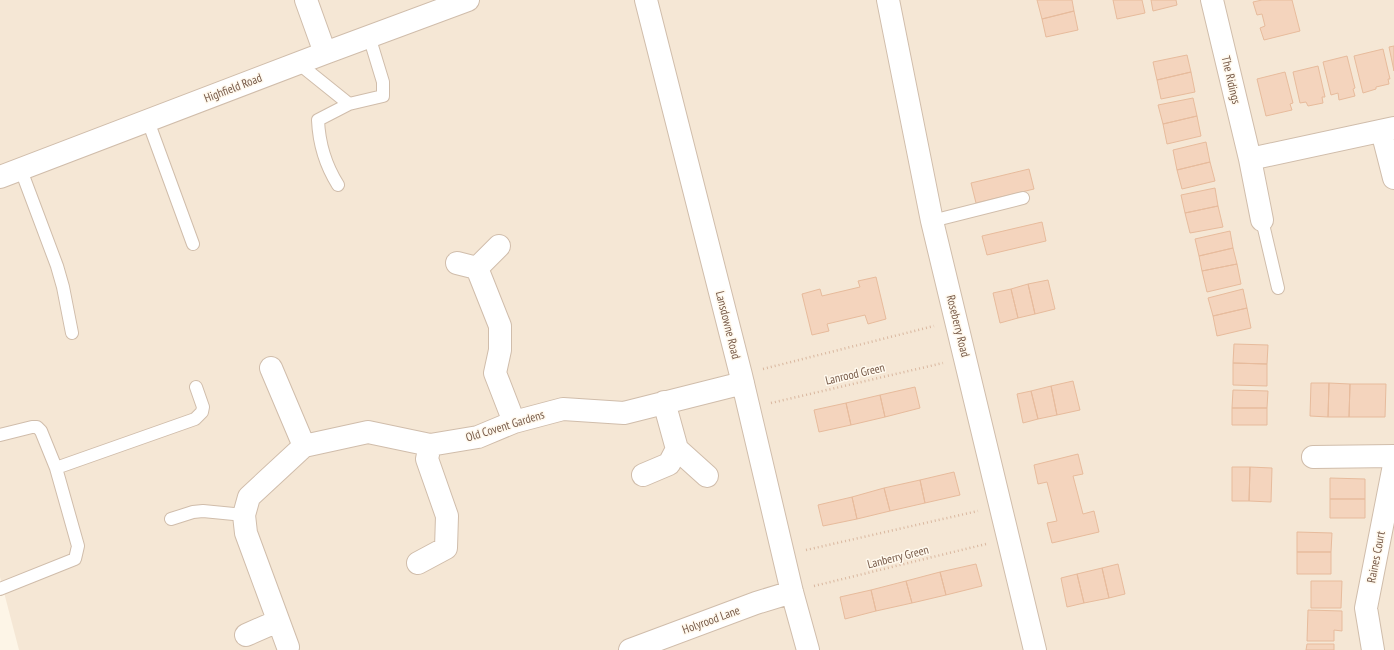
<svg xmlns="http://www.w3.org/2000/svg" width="1394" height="650" viewBox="0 0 1394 650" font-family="'PT Sans Narrow',sans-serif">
<rect width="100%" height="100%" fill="#fdf5e7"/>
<path fill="#f5e7d5" d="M0 0H1394V650H19L0 577Z"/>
<path fill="#f4d4bd" stroke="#e7bb9c" d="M1037 0H1072L1074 11 1042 19Z
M1113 0H1142L1145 13 1117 19Z
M1151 0H1176L1177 5 1153 11Z
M1262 0H1292L1300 31 1264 40 1260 28 1265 26 1262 14 1257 15 1253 2Z
M1074 11 1078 30 1046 37 1042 19Z
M1394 46V71L1389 47Z
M1383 49 1390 79H1388L1389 84 1376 87V89L1363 93 1354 56Z
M1187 55 1191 72 1157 80 1153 62Z
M1347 56 1355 88 1353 89 1355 96 1339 100 1338 93 1331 95 1323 62Z
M1318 66 1325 97H1322L1323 103 1308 106 1306 102 1300 103 1293 72Z
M1191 72 1195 92 1161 99 1157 80Z
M1285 72 1293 103 1290 104 1292 110 1266 116 1257 79Z
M1193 98 1197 116 1163 124 1158 105Z
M1197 116 1201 136 1167 144 1163 124Z
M1206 142 1210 162 1177 170 1173 150Z
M1210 162 1215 181 1182 189 1177 170Z
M1029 169 1034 189 976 203 971 183Z
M1215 188 1218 206 1185 213 1181 195Z
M1218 206 1223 227 1190 233 1185 213Z
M1042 222 1046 241 987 255 982 236Z
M1230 231 1233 248 1199 256 1195 239Z
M1233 248 1237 264 1202 271 1199 256Z
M1237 264 1241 284 1207 292 1202 271Z
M876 277 886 319 868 324 865 315 827 324 829 331 812 335 802 294 820 289 822 296 860 287 858 281Z
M1048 280 1055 309 1035 314 1028 284Z
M1028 284 1035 314 1018 318 1011 289Z
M1011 289 1018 318 1000 323 993 293Z
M1243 289 1247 308 1213 316 1208 298Z
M1247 308 1251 328 1217 336 1213 316Z
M1234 344 1268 345 1267 364 1233 363Z
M1233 363 1267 364V386L1233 385Z
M1073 381 1080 410 1057 415 1051 386Z
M1311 383H1329L1328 417 1310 416Z
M1329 383 1350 384 1349 417H1328Z
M1350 384H1386L1385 417H1349Z
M1051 386 1057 415 1038 419 1031 391Z
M915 387 920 408 885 417 880 395Z
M1233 390 1268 391 1267 408H1232Z
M1031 391 1038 419 1023 423 1017 394Z
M880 395 885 417 851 425 846 403Z
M846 403 851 425 819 432 814 410Z
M1232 408H1267V425H1232Z
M1078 454 1083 474 1073 476 1083 514 1094 511 1099 532 1052 543 1047 523 1057 521 1047 482 1038 484 1034 465Z
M1232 467H1250L1249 501H1232Z
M1250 467 1272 468 1271 502 1249 501Z
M954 472 960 495 925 503 920 480Z
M1330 478 1365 479V499H1330Z
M920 480 925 503 890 511 884 488Z
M884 488 890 511 857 519 852 497Z
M852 497 857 519 823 526 818 505Z
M1330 499H1365V518H1330Z
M1297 532 1332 533 1331 552H1297Z
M1297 552H1331V574H1297Z
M976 564 982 586 946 595 940 572Z
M1118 564 1125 594 1109 598 1102 568Z
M1102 568 1109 598 1084 603 1077 574Z
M940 572 946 595 912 603 906 581Z
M1077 574 1084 603 1067 607 1061 578Z
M906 581 912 603 876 611 871 590Z
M1311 581H1342L1341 608H1311Z
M871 590 876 611 845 619 840 597Z
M1308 610 1342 611V631L1334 630V641H1307Z
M1307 644H1334V650H1306Z"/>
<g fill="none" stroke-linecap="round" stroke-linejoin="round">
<defs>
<path id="service" d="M298 63 349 104
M148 121 193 244
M21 170 57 266 63 287 72 333
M338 185C326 166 319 143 318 120L349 104 383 96V82L369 36
M1262 220 1278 288
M932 221 1023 198
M0 435 32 427H37L41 431 56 468 195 419 202 412 203 407 196 387
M171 519 193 512 203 511 244 515
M0 589 75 559 78 546 56 468"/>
<path id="minor" d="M306 0 325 53
M646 0 741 375 792 592 808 650
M888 0 932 221 1035 650
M1212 0 1250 159 1262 220
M1382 131 1394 178
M1250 159 1394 128
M0 177 325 53 468 0
M499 246 477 268 500 326V350L495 373 514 422
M457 263 477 268
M271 368 304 446
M664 402 677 449 707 476
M1313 457 1394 456
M643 475 669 464 677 449
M418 563 446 548 447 516 427 459 430 445
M246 635 278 621
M288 647 246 533 244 515 249 497 304 446 368 432 430 445 478 437 514 422 563 409 624 413 743 383
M630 650 756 603 792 592
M1373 650 1366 608 1394 465"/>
</defs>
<use href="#service" stroke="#d0bdab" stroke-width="14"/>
<use href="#minor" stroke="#d0bdab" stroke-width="24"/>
<path stroke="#d9b79f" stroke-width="2.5" stroke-dasharray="1 3" stroke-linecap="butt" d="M763 369 934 326
M771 403 943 363
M806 550 978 511
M814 586 986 544"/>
<use href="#service" stroke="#fff" stroke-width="12"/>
<use href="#minor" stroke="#fff" stroke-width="22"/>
</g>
<g text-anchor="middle" stroke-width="3" stroke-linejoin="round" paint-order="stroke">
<g font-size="12" fill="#785b49" stroke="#fff9ee">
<text transform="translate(1231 80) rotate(77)" y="4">The Ridings</text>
<text transform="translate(233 88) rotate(-21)" y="4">Highfield Road</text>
<text transform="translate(728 325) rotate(76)" y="4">Lansdowne Road</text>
<text transform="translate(958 326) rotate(76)" y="4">Roseberry Road</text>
<text transform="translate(855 374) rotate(-13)" y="4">Lanrood Green</text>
<text transform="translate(505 426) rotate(-17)" y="4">Old Covent Gardens</text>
<text transform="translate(898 557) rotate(-14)" y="4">Lanberry Green</text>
<text transform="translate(1376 557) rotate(-79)" y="4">Raines Court</text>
<text transform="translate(711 620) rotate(-20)" y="4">Holyrood Lane</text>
</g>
</g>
</svg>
